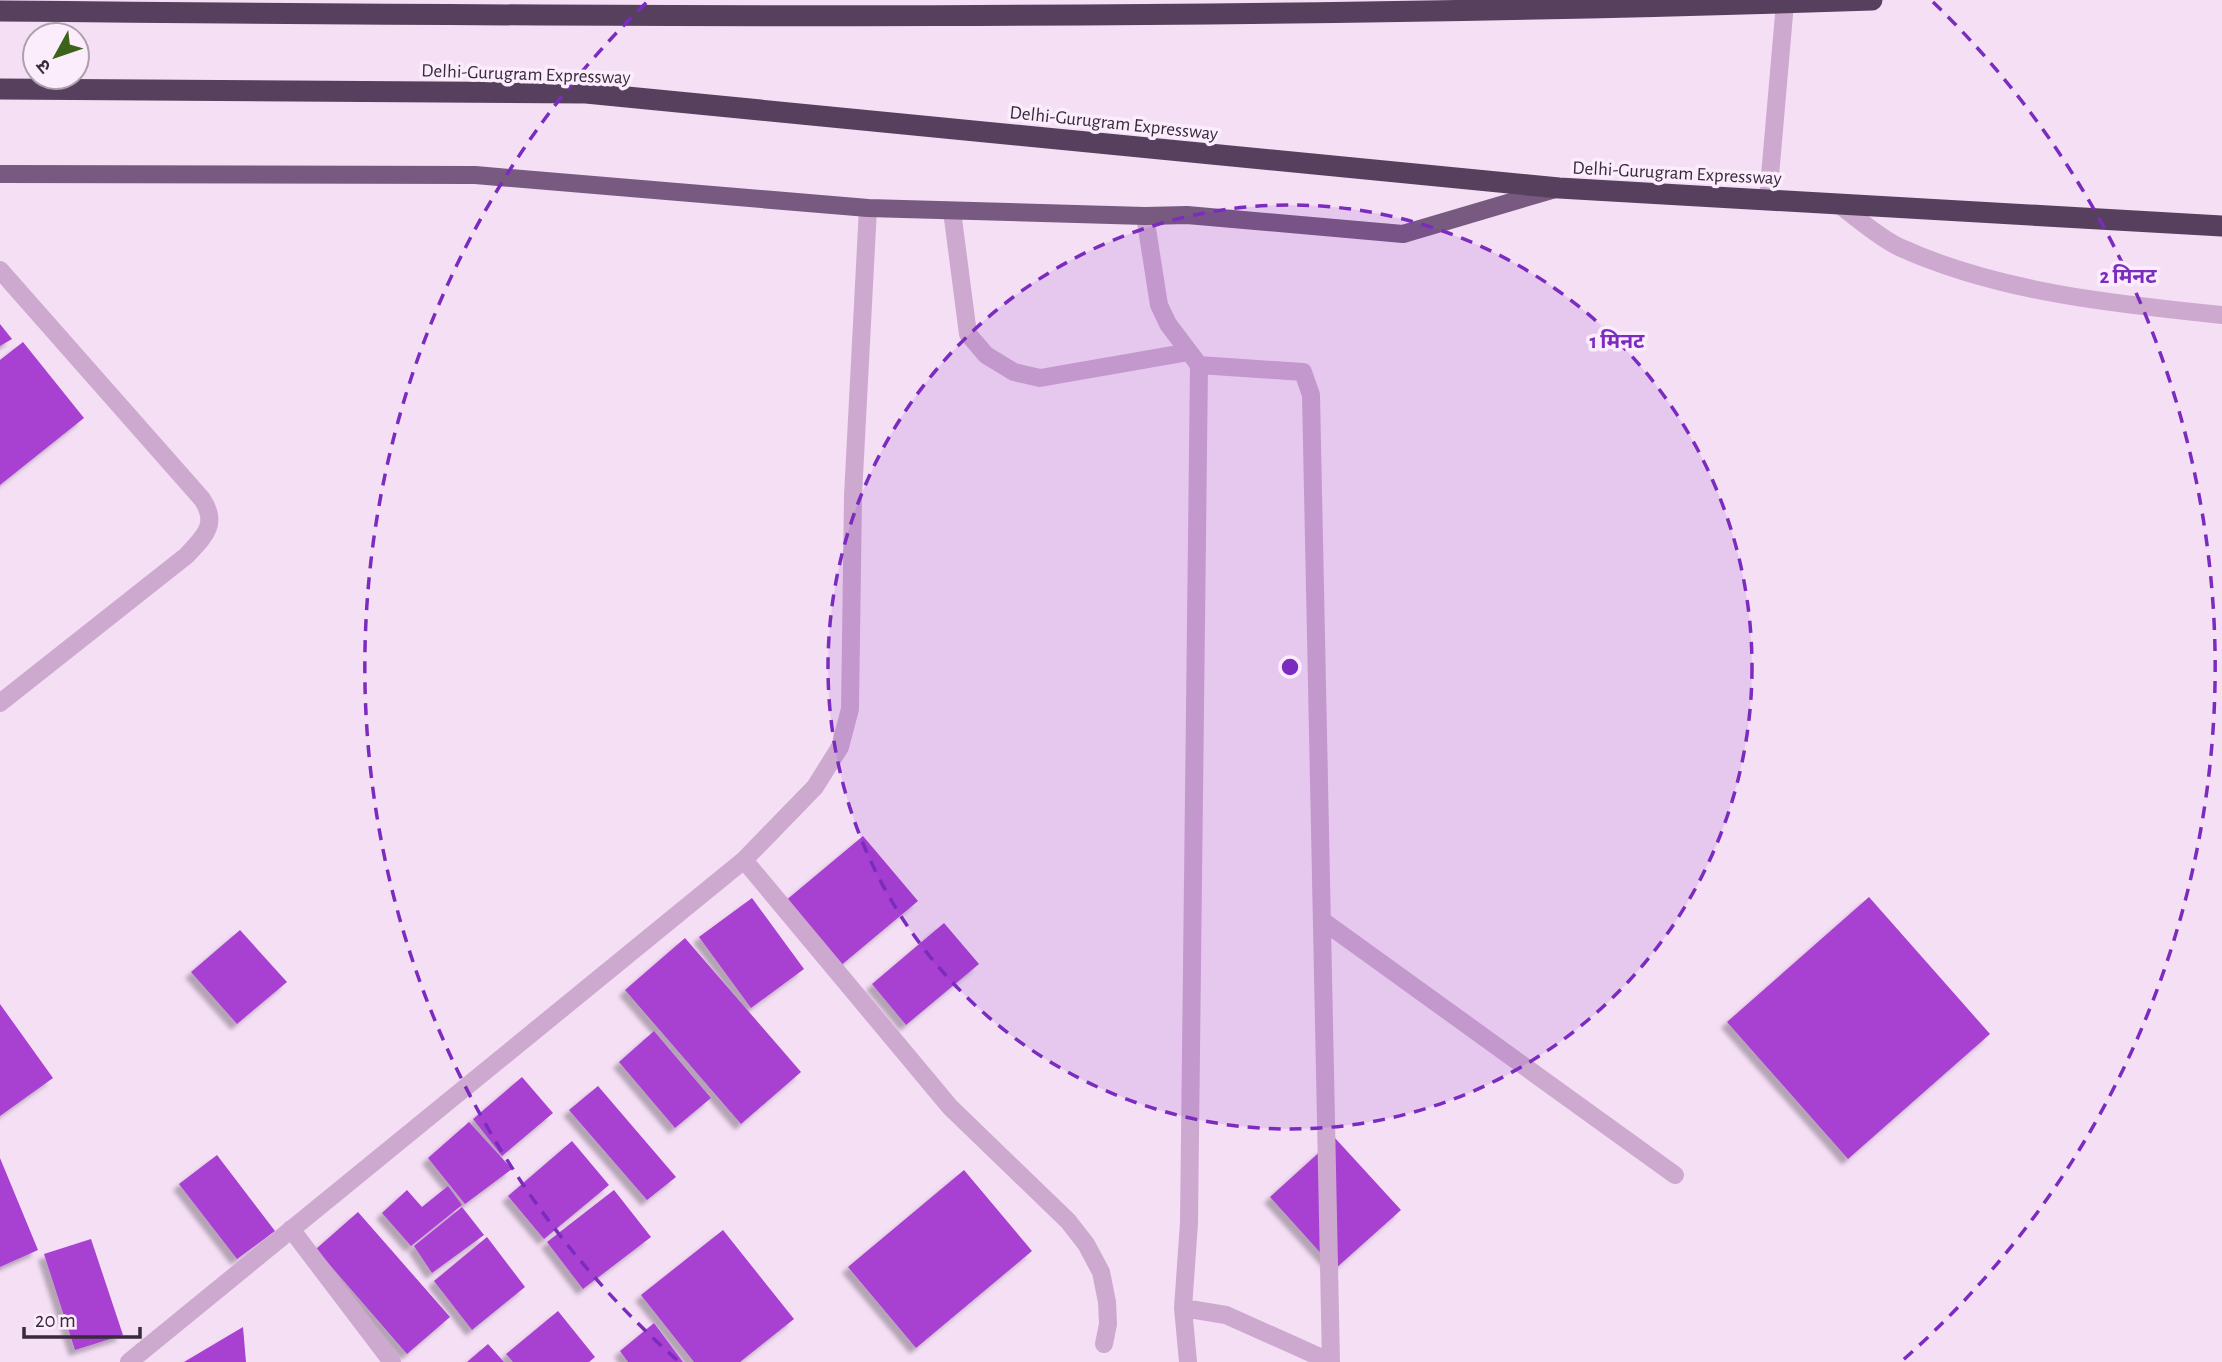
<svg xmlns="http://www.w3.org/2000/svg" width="2222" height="1362" viewBox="0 0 2222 1362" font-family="'Alegreya Sans','Noto Sans Devanagari',sans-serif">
<defs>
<filter id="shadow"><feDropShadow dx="-6" dy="6" stdDeviation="2" flood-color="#0004"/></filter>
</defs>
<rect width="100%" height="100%" fill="#f5dff5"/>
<path fill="#a841d2" filter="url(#shadow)" d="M0 324 12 339 0 346Z
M23 342 84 418 0 485V360Z
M863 836 918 901 839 967 784 902Z
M1869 897 1990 1034 1848 1159 1727 1022Z
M752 898 804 969 751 1008 699 937Z
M944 923 979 964 906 1025 872 984Z
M240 930 287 982 237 1024 191 972Z
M685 938 801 1072 741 1124 625 990Z
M0 1004 53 1078 0 1116Z
M654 1031 711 1098 675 1128 619 1062Z
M522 1077 553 1113 502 1156 473 1119Z
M598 1086 676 1177 647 1200 569 1110Z
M469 1122 512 1169 465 1204 428 1158Z
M1335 1138 1401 1210 1335 1269 1270 1197Z
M572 1141 609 1185 544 1239 508 1196Z
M217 1155 275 1231 237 1259 179 1184Z
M0 1158 38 1250 0 1267Z
M964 1170 1032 1251 916 1348 848 1267Z
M448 1186 462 1205 411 1246 382 1213 407 1190 422 1207Z
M614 1190 651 1237 583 1289 547 1242Z
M462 1207 484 1235 432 1273 414 1246Z
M358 1212 450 1317 407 1354 316 1249Z
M723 1230 794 1319 740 1362H694L641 1295Z
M487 1237 525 1287 472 1330 434 1281Z
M91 1239 123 1335 75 1350 44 1254Z
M558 1311 595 1357 589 1362H513L506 1354Z
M654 1323 683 1362H628L620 1351Z
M243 1327 246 1362H184Z
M488 1344 504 1362H467Z"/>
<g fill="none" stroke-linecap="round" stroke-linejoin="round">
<path stroke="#cda9d0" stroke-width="18" d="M1768 199 1785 3
M1838 204C1856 217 1878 237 1899 247 1998 292 2114 304 2222 315
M952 211 968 334 986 355 1014 372 1040 378 1189 352
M1145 216 1159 305 1168 324 1199 365 1189 1223 1183 1308 1188 1362
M0 270 202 499C219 524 204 537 186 556L0 703
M1199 365 1303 372 1311 395 1331 1362
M744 860 950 1107 1068 1221 1086 1244 1101 1272 1107 1302 1108 1324 1104 1344
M1323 921 1675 1175
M291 1229 392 1362
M1183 1308 1226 1315 1331 1362
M129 1362 744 860 815 787 840 747 850 709 853 496 868 208"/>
<path stroke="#785980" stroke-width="18" d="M0 174 475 175 868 208 1145 216 1187 215 1403 234 1555 189"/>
<path stroke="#57405e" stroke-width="21" d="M0 11C624 17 1248 21 1872 0
M0 89 586 93 1559 188 2222 226"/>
</g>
<circle cx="1290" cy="667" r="462" fill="#7b2cbf" fill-opacity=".12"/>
<g fill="none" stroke="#7b2cbf" stroke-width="3.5" stroke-dasharray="12 9">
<circle cx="1290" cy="667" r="462"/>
<path d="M677 1360A925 925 0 0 1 647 2M1933 2A925 925 0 0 1 1903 1360"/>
</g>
<g text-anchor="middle" stroke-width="7" stroke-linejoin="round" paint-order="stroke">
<g font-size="19" fill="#382a3c" stroke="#fcedfc">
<text transform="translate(526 73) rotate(2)" y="7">Delhi-Gurugram Expressway</text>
<text transform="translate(1114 122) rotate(6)" y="7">Delhi-Gurugram Expressway</text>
<text transform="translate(1677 172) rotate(3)" y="7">Delhi-Gurugram Expressway</text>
</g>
</g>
<circle cx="1290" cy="667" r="10" fill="#7b2cbf" stroke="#fcedfc" stroke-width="3.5"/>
<g font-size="21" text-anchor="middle" font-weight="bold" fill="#7b2cbf" stroke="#fcedfc" stroke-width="7" stroke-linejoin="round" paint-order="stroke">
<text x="2128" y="283">2 मिनट</text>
<text x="1617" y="348">1 मिनट</text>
</g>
<g transform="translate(56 56) rotate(230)"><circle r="33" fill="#fcedfc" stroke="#ae9faf" stroke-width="2"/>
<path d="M0-5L12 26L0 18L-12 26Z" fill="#3c631a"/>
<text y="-10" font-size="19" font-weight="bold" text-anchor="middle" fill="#382a3c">उ</text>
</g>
<path d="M24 1327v10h116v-10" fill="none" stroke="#382a3c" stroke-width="3.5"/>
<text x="35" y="1327" font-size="21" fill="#382a3c" stroke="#fcedfc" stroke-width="5" paint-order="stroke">20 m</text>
</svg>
